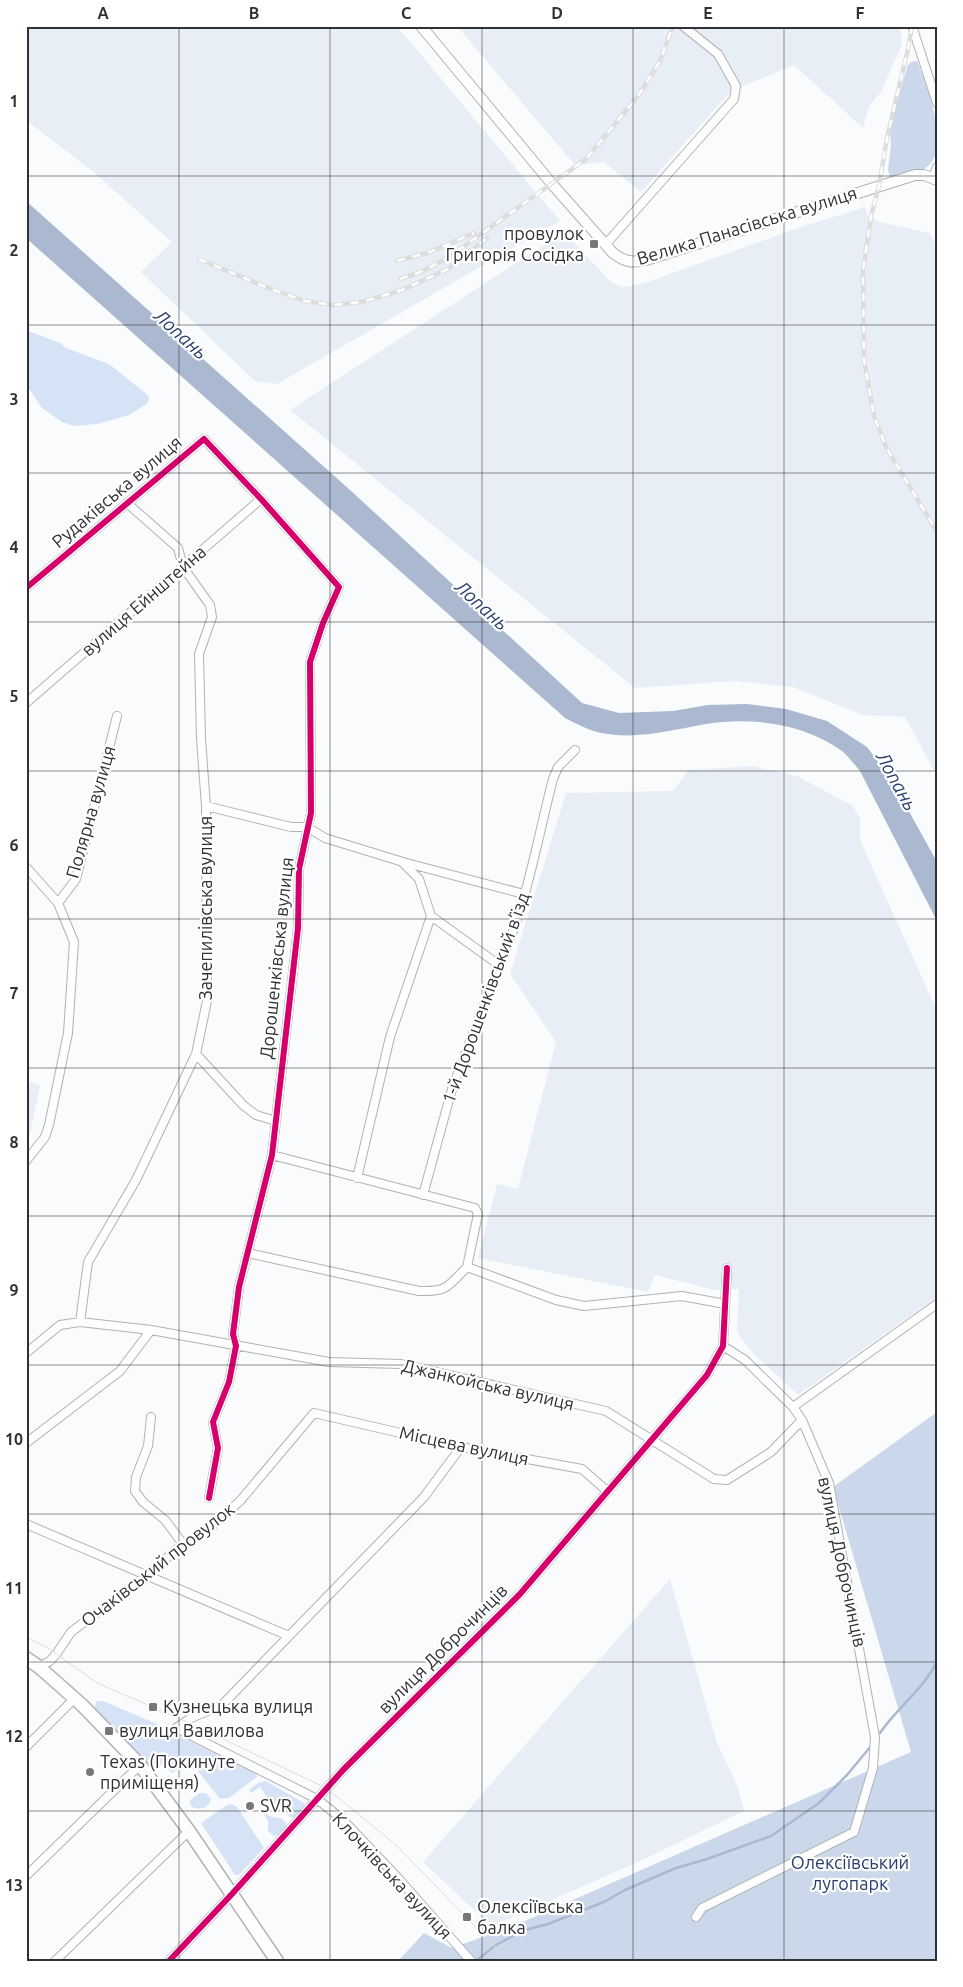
<svg xmlns="http://www.w3.org/2000/svg" width="963" height="1987" viewBox="0 0 963 1987" font-family="Ubuntu,sans-serif">
<rect width="100%" height="100%" fill="#f9fbfd"/>
<path fill="#e8eef5" d="M26 26H397L560 221 277 384 255 381 141 272 172 242 91 170 26 120Z
M457 26H900L902 44 881 92 869 106 863 128 794 65 731 91 641 192 604 162 575 165Z
M865 207 867 215 879 222 929 233 937 246V776L905 717 863 715 793 687 735 681 635 688 290 410 564 232 612 283 624 287 645 283 795 229Z
M752 766 797 776 853 806 860 819V840L937 1011V1297L798 1395 749 1349 737 1332 739 1289 714 1290 655 1275 648 1292 478 1258 497 1184 518 1189 556 1042 510 974 566 793 673 791 689 770Z
M26 1080 40 1085 26 1154Z
M670 1579 717 1743 738 1787 744 1811 642 1860 497 1924 487 1922 423 1862Z"/>
<path fill="#d6e2f6" d="M26 330 60 343 66 348 109 364 149 396 148 403 129 415 97 424 74 426 62 422 42 408 26 384Z
M96 1701H103L171 1730 179 1736 257 1774V1777L229 1798 220 1799 194 1766 187 1762 173 1773 161 1765 152 1768 95 1708Z
M266 1781 304 1803 305 1807 294 1818 291 1817 269 1799 260 1787 251 1793 249 1790 258 1783Z
M200 1793H206L211 1799C208 1809 201 1810 192 1807L190 1803 191 1799Z
M232 1804 237 1807 264 1848 239 1875H235L201 1823 227 1805Z
M262 1809 269 1816 283 1819 287 1826 281 1834 274 1836C265 1831 269 1827 268 1820L260 1810Z"/>
<path fill="#cbd7ea" d="M917 61C926 84 954 152 924 169 914 174 900 176 890 179L888 169 891 145 890 131 897 101 908 65 911 62Z
M937 1412V1961H398L424 1933 452 1948 511 1927 911 1752 833 1487Z"/>
<path fill="#aab8d0" d="M26 201 350 490 582 703 619 713 673 711 708 705 747 704 786 709 827 721 867 747 891 779 937 862V921L860 771C854 764 848 756 842 751 804 723 751 717 706 724 671 730 633 741 597 732 586 729 575 723 565 718L26 238Z"/>
<g fill="none" stroke-linecap="round" stroke-linejoin="round">
<path stroke="#aab8d0" stroke-width="2.5" d="M880 1733C897 1708 924 1689 937 1661
M476 1961 496 1945 522 1931 548 1924 604 1902 625 1890 676 1868 707 1859 771 1836 819 1803 847 1775 871 1746"/>
<defs>
<path id="minor" d="M912 26 937 103
M933 177 937 167
M606 244 734 99 736 86 718 54 683 26
M26 588 204 439 261 499 339 587 323 623 310 662 311 813 299 869 298 928 272 1155 239 1287 233 1334 236 1346 229 1382 213 1422 218 1448 209 1498
M26 703 261 499
M206 806 291 827H307L325 838 403 862 524 894
M403 863 419 879 431 916 499 965
M26 867 58 903 74 942 68 1033 49 1125 45 1137 26 1161
M58 903 76 879 117 716
M196 1054 243 1105 256 1115 276 1121
M272 1155 475 1208 478 1214 467 1267
M357 1178 390 1037 431 916
M423 1195 452 1089 499 965C526 909 537 840 553 779L558 767 575 750
M248 1253 419 1291C448 1292 447 1287 467 1267
M467 1267 556 1300 584 1306 682 1296 725 1304
M80 1322 88 1262 136 1180 196 1054 207 1001 206 806 201 739 199 654 212 617 210 605 183 567 178 548 127 503
M26 1353 60 1325 80 1322 151 1330 329 1362 401 1364 606 1411 714 1479 727 1480 771 1452 802 1420
M793 1407 937 1304
M151 1417 148 1446 136 1477 135 1491 143 1502 165 1520 183 1544
M26 1443 120 1371 151 1330
M461 1447 424 1497 222 1705 191 1718 176 1728 317 1799 343 1820 399 1879 471 1961
M26 1524 289 1636
M39 1667 50 1661 57 1653 71 1632 146 1576 183 1544 203 1534 240 1501 314 1413 461 1447 582 1469 607 1491
M26 1747 75 1698
M26 1876 140 1765
M696 1917 702 1908 854 1832 873 1768 875 1737 829 1483 802 1420 793 1407 745 1360 723 1346
M55 1961 189 1831
M169 1961 232 1894 344 1769 520 1594 707 1375 723 1346 727 1268"/>
<path id="tertiary" d="M421 26 552 184 613 253C625 262 632 263 646 260L915 175H924L937 180"/>
<path id="primary" d="M26 1658 39 1667 82 1705 140 1765 189 1831 277 1961"/>
</defs>
<use href="#minor" stroke="#b0b2b4" stroke-width="10"/>
<use href="#tertiary" stroke="#b0b2b4" stroke-width="12"/>
<use href="#primary" stroke="#b0b2b4" stroke-width="15"/>
<use href="#minor" stroke="#fefeff" stroke-width="8"/>
<use href="#tertiary" stroke="#fefeff" stroke-width="10"/>
<use href="#primary" stroke="#fefeff" stroke-width="12"/>
<path stroke="#ddddde" stroke-width="1" d="M26 1637 48 1648 97 1683 185 1721 326 1788 395 1844 509 1961"/>
<defs>
<path id="rail" d="M912 26 908 49 887 138 879 186 871 216 863 270 864 360 874 416 886 447 937 532
M199 259 263 286 305 301 333 305 362 302 402 290 448 269 487 238
M397 261 430 252 474 233
M400 279 423 271 449 257 586 159 638 96 660 61 673 26"/>
</defs>
<use href="#rail" stroke="#ddddde" stroke-width="4.5"/>
<use href="#rail" stroke="#fff" stroke-width="2.5" stroke-dasharray="8" stroke-linecap="butt"/>
<defs>
<path id="cycleway" d="M26 588 204 439 261 499 339 587 323 623 310 662 311 813 299 869 298 928 272 1155 239 1287 233 1334 236 1346 229 1382 213 1422 218 1448 209 1498
M169 1961 232 1894 344 1769 520 1594 707 1375 723 1346 727 1268"/>
</defs>
<use href="#cycleway" stroke="#fff" stroke-width="9"/>
<use href="#cycleway" stroke="#d6006c" stroke-width="6"/>
</g>
<path fill="none" stroke="#2f3134" stroke-width="1" stroke-opacity="0.55" d="M179 26V1961M330 26V1961M482 26V1961M633 26V1961M784 26V1961M26 176H937M26 325H937M26 473H937M26 622H937M26 771H937M26 919H937M26 1068H937M26 1216H937M26 1365H937M26 1514H937M26 1662H937M26 1811H937"/>
<g fill="#76787a" stroke="#fff" stroke-width="2">
<rect x="589" y="239" width="10" height="10" rx="2.5"/>
<rect x="148" y="1702" width="10" height="10" rx="2.5"/>
<rect x="104" y="1726" width="10" height="10" rx="2.5"/>
<circle cx="90" cy="1772" r="5"/>
<circle cx="250" cy="1806" r="5"/>
<rect x="462" y="1912" width="10" height="10" rx="2.5"/>
</g>
<g text-anchor="middle" stroke-width="4.5" stroke-linejoin="round" paint-order="stroke">
<g font-size="18" fill="#2f3134" stroke="#fff">
<text transform="translate(747 226) rotate(-17)" y="6">Велика Панасівська вулиця</text>
<text transform="translate(117 492) rotate(-40)" y="6">Рудаківська вулиця</text>
<text transform="translate(144 601) rotate(-41)" y="6">вулиця Ейнштейна</text>
<text transform="translate(91 812) rotate(-74)" y="6">Полярна вулиця</text>
<text transform="translate(206 908) rotate(-90)" y="6">Зачепилівська вулиця</text>
<text transform="translate(277 958) rotate(-84)" y="6">Дорошенківська вулиця</text>
<text transform="translate(486 998) rotate(-70)" y="6">1-й Дорошенківський в’їзд</text>
<text transform="translate(488 1385) rotate(13)" y="6">Джанкойська вулиця</text>
<text transform="translate(464 1446) rotate(12)" y="6">Місцева вулиця</text>
<text transform="translate(842 1562) rotate(78)" y="6">вулиця Доброчинців</text>
<text transform="translate(158 1565) rotate(-38)" y="6">Очаківський провулок</text>
<text transform="translate(443 1649) rotate(-45)" y="6">вулиця Доброчинців</text>
<text transform="translate(392 1876) rotate(47)" y="6">Клочківська вулиця</text>
</g>
<g font-size="18" fill="#2f3134" stroke="#fff" text-anchor="start">
<text x="584" y="240" text-anchor="end">провулок<tspan x="584" dy="21">Григорія Сосідка</tspan></text>
<text x="163" y="1713">Кузнецька вулиця</text>
<text x="119" y="1737">вулиця Вавилова</text>
<text x="100" y="1768">Texas (Покинуте<tspan x="100" dy="21">приміщеня)</tspan></text>
<text x="260" y="1812">SVR</text>
<text x="477" y="1913">Олексіївська<tspan x="477" dy="21">балка</tspan></text>
</g>
<g font-size="18" fill="#253e6c" stroke="#fff">
<text x="850" y="1869">Олексіївський<tspan x="850" dy="21">лугопарк</tspan></text>
</g>
<g font-size="19" font-style="italic" fill="#28416f" stroke="#fff">
<text transform="translate(181 334) rotate(42)" y="7">Лопань</text>
<text transform="translate(482 605) rotate(42)" y="7">Лопань</text>
<text transform="translate(897 781) rotate(61)" y="7">Лопань</text>
</g>
</g>
<rect width="963" height="1987" fill="none" stroke="#ffffff" stroke-width="55"/>
<rect x="28" y="28" width="908" height="1932" fill="none" stroke="#2f3134" stroke-width="2"/>
<g font-size="16" text-anchor="middle" font-weight="bold" fill="#2f3134">
<text x="103" y="19">A</text>
<text x="254" y="19">B</text>
<text x="406" y="19">C</text>
<text x="557" y="19">D</text>
<text x="708" y="19">E</text>
<text x="860" y="19">F</text>
<text x="14" y="107">1</text>
<text x="14" y="256">2</text>
<text x="14" y="405">3</text>
<text x="14" y="553">4</text>
<text x="14" y="702">5</text>
<text x="14" y="851">6</text>
<text x="14" y="999">7</text>
<text x="14" y="1148">8</text>
<text x="14" y="1296">9</text>
<text x="14" y="1445">10</text>
<text x="14" y="1594">11</text>
<text x="14" y="1742">12</text>
<text x="14" y="1891">13</text>
</g>
</svg>
